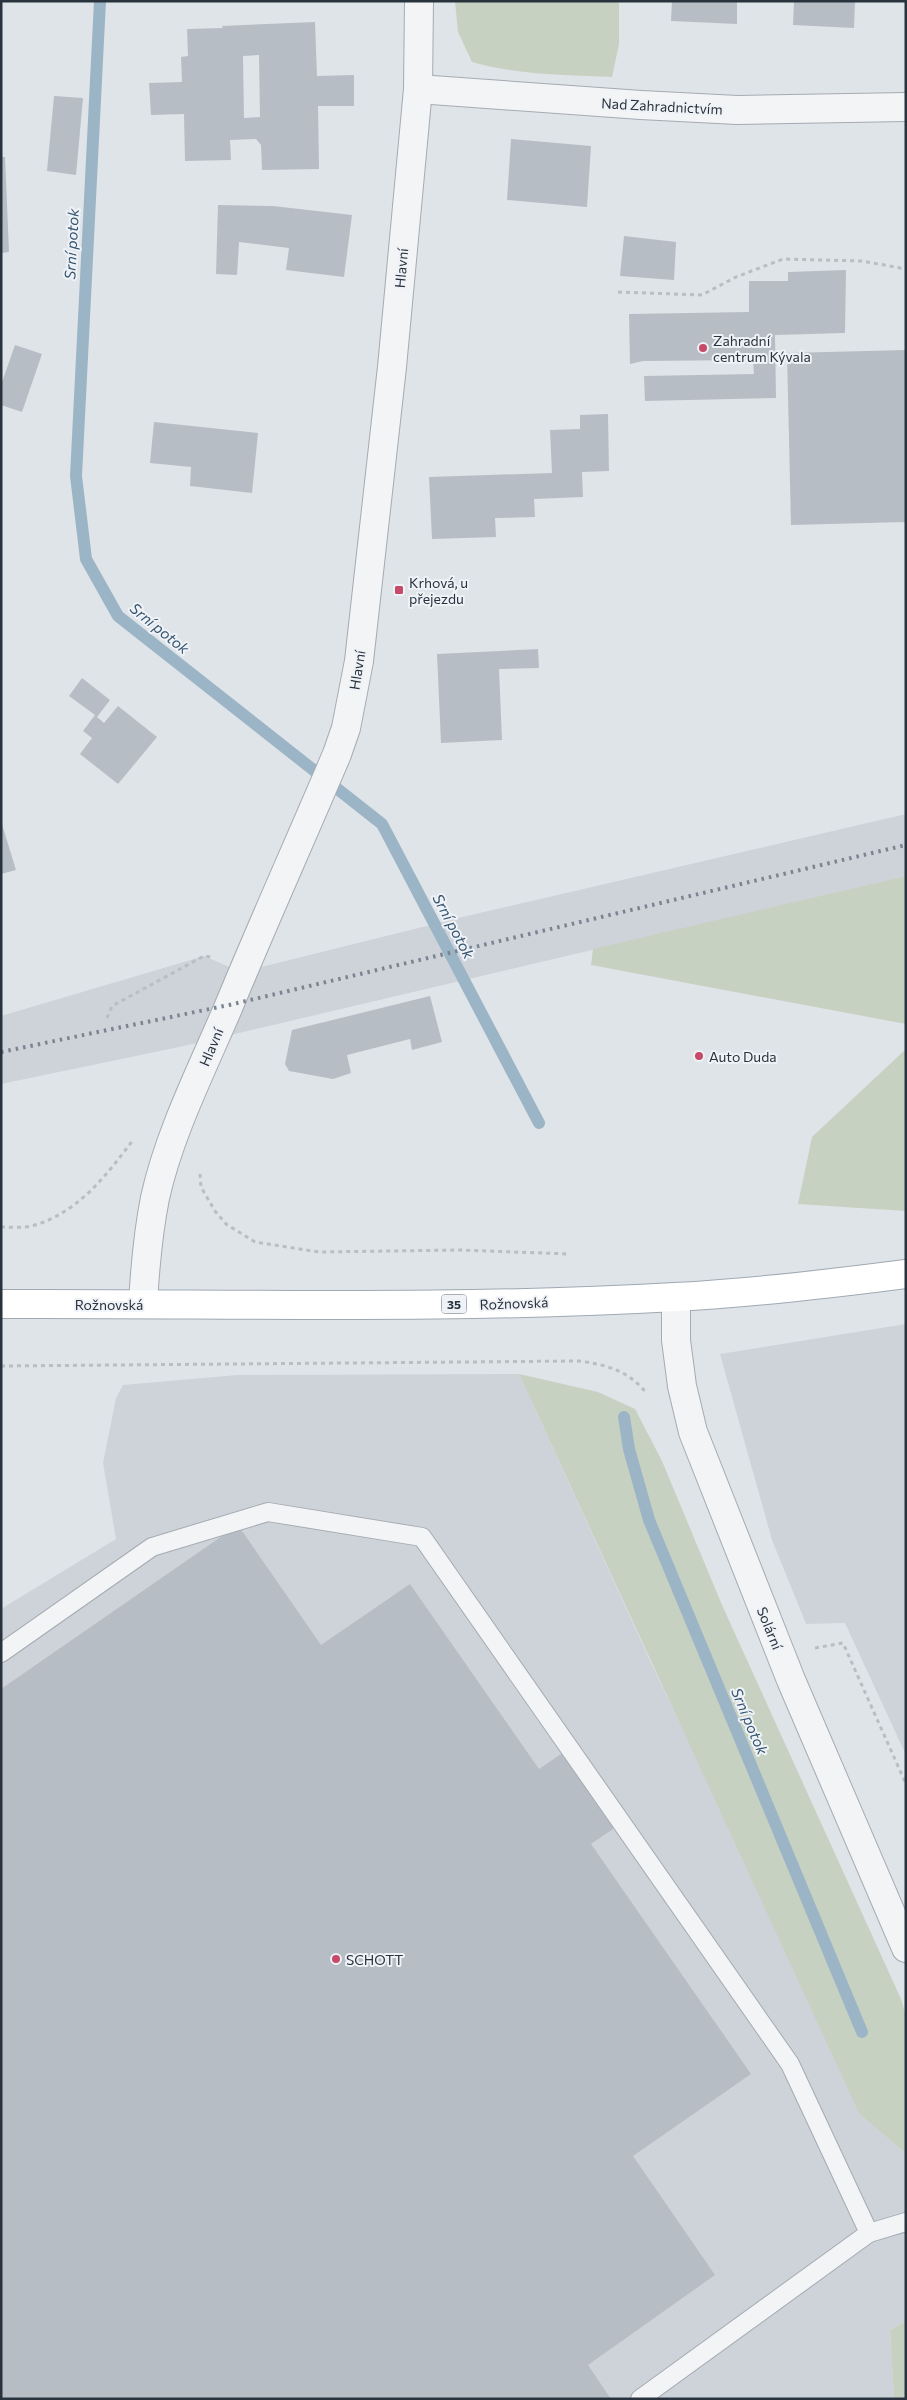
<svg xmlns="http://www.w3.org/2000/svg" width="907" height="2400" font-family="Commissioner,sans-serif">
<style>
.built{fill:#ced3da}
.green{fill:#c7d1c1}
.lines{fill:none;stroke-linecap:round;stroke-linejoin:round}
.stream{stroke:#9cb5c6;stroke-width:12}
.building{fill:#b7bdc4;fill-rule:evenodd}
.service-casing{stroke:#a5abb2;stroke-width:20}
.minor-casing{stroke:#a5abb2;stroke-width:30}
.tertiary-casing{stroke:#a5abb2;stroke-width:30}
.primary-casing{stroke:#9fa9b3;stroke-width:30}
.path{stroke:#babec2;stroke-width:3;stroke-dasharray:4 4;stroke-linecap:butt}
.service{stroke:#f2f4f6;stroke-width:18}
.minor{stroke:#f2f4f6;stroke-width:28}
.tertiary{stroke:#f2f4f6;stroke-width:28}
.primary{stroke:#fff;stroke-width:28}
.rail{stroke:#7a8591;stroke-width:4;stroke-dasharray:2.5 5;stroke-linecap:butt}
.poi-dot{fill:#c74a69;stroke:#eff2f6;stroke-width:2}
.labels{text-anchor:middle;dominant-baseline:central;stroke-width:4;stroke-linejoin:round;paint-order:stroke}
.shield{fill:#eff2f6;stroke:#646c75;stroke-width:1}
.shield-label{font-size:12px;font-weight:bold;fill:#29333e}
.street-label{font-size:14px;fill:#29333e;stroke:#eff2f6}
.poi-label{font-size:14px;fill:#29333e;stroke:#eff2f6;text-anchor:start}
.water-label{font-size:15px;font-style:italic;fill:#355570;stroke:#eff2f6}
</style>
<rect width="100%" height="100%" fill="#dfe4e8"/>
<g class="built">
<polygon points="906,814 906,876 184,1046 1,1084 1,1016 204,956 241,972 471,915"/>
<polygon points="906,1324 906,1755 845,1623 806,1624 772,1540 720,1354"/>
<polygon points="519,1374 653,1667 755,1881 859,2112 906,2154 906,2321 890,2330 894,2399 1,2399 1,1609 116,1539 103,1463 116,1398 123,1385 237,1375"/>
</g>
<g class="green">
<path d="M 455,1 L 619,1 L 619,44 L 612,77 C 565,75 518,75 472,62 L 458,32 Z"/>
<polygon points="906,876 906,1024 591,965 593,949"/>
<polygon points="906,1049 906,1211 798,1204 812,1137"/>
<polygon points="519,1374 598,1392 635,1409 662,1461 722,1605 901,1999 906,2016 906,2154 859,2113"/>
<polygon points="906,2321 906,2399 894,2399 890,2330"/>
</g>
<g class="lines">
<g class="stream">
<polyline points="100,1 76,476 86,559 118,616 382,824 539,1123"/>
<polyline points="624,1417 629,1449 649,1520 862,2032"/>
</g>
</g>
<g class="building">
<polygon points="672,1 737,1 737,24 671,21"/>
<polygon points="794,1 855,1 854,28 793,25"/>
<path d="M 315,22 L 317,76 L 354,75 L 354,106 L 318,106 L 319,169 L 262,170 L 261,145 L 256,139 L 230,140 L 231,160 L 185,161 L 184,114 L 151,115 L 149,83 L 182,82 L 181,57 L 188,56 L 187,29 L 223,28 L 222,26 ZM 259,55 L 260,117 L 244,118 L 243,56 Z"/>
<polygon points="54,96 83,98 76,175 47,171"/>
<polygon points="511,139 591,146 587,207 507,200"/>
<polygon points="1,157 5,157 9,252 1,253"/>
<polygon points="218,205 273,206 352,215 344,277 286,270 289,248 239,242 237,275 216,274"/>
<polygon points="624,236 676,242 674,280 620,276"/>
<polygon points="846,270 845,333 775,335 776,398 645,401 644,376 754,374 753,360 643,361 630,364 629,314 749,312 749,281 788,281 788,272"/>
<polygon points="15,345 42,354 22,412 1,405 1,385"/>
<polygon points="906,350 906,522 791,525 787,353"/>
<polygon points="608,414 609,471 582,472 583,497 534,499 535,517 495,518 496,537 432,539 429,477 552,473 550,430 580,429 580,415"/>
<polygon points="154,422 258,433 252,493 190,486 191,467 150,463"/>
<polygon points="538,649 539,668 499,669 502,740 441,743 437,654"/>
<polygon points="82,678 110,700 97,717 104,723 118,706 157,737 118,784 80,754 92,738 83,731 95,715 69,696"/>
<polygon points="1,821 16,870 1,874"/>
<polygon points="430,996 442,1042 412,1050 410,1039 347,1055 351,1073 333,1079 289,1071 285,1064 292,1030"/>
<polygon points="238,1525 321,1645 410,1584 539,1769 564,1752 616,1827 591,1844 751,2074 633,2156 715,2275 588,2365 611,2399 1,2399 1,1689"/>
</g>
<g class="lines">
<g class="service-casing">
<g id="service">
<polyline points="1,1653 152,1547 268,1512 422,1537 790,2064 869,2233"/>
<polyline points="640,2399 869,2233 906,2222"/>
</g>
</g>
<g class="minor-casing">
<g id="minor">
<polyline points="418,89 641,105 737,110 906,107"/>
<polyline points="676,1297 676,1340 682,1386 693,1432 791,1680 906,1948"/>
</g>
</g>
<g class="tertiary-casing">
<path id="tertiary" d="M 143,1303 C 145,1268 148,1233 155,1198 C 169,1134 202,1069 228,1008 C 263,923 301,839 337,754 L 346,728 L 359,661 L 392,367 L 418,89 L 419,1"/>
</g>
<g class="primary-casing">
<path id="primary" d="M 1,1304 C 226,1303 451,1310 675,1297 C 752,1293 829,1284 906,1274"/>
</g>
<g class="path">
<polyline points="618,292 702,295 736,277 783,259 862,261 906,269"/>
<polyline points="107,1018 112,1006 204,956 211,957"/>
<polyline points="200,1174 201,1187 215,1211 226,1224 255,1242 319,1252 460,1250 569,1254"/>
<path d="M 1,1227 C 11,1227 23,1228 32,1226 C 78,1213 106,1176 133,1140"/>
<path d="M 1,1366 L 578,1361 C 605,1364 630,1371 647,1394"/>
<polyline points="815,1648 843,1643 906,1784"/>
</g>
<use href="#service" class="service"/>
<use href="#minor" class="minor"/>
<use href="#tertiary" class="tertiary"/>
<use href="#primary" class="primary"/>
<polyline class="rail" points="1,1052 229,1005 906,845"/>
</g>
<g class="poi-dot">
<circle cx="703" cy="348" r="5"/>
<rect x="394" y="585" width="10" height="10" rx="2.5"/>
<circle cx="699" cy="1056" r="5"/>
<circle cx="336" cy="1959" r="5"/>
</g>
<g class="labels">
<rect class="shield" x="441.5" y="1294.5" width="25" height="19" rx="4"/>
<g class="shield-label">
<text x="454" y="1304">35</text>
</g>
<g class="street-label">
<text transform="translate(662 106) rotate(3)">Nad Zahradnictvím</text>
<text transform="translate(401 268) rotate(-85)">Hlavní</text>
<text transform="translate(357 670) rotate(-81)">Hlavní</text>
<text transform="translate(211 1047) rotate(-67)">Hlavní</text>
<text transform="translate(514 1303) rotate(-2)">Rožnovská</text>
<text x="109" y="1304">Rožnovská</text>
<text transform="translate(770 1628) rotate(68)">Solární</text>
</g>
<g class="poi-label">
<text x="713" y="340">Zahradní<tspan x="713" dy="16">centrum Kývala</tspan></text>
<text x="409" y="582">Krhová, u<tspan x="409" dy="16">přejezdu</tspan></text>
<text x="709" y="1056">Auto Duda</text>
<text x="346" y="1959">SCHOTT</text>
</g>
<g class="water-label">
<text transform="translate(71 244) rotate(-87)">Srní potok</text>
<text transform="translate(160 628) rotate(39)">Srní potok</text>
<text transform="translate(454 926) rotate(62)">Srní potok</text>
<text transform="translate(750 1721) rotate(67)">Srní potok</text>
</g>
</g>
<rect width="907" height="2400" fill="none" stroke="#29333e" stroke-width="5"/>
</svg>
